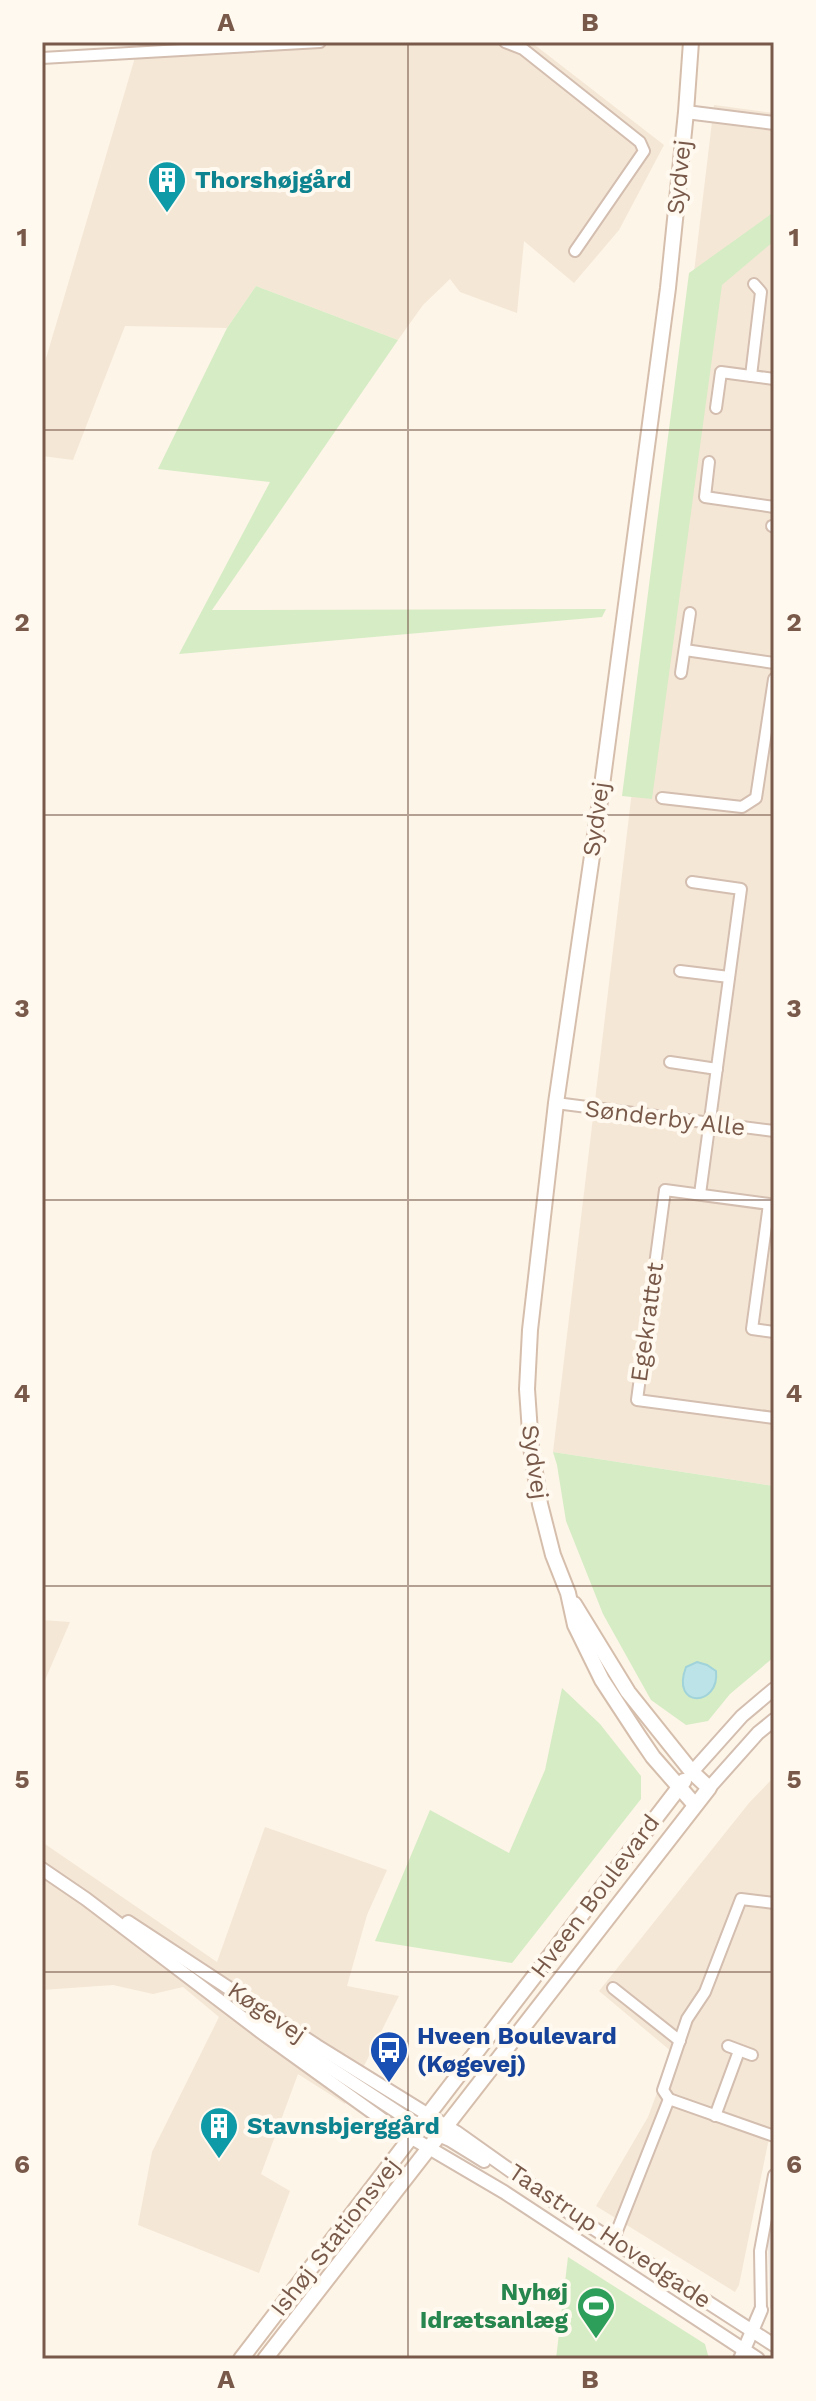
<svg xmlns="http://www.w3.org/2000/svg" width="816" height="2401" font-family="'Work Sans',sans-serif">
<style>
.residential{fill:#f5e7d6}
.industrial{fill:#eee7e2}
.green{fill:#d6ecc5}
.water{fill:#bbe3e8;stroke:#a1d3da;stroke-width:2}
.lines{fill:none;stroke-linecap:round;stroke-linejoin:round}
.minor-casing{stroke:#d3beb0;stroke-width:14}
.tertiary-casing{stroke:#d3beb0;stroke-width:16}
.secondary-casing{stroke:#d6beac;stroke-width:18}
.minor{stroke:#fff;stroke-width:10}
.tertiary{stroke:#fff;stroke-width:12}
.secondary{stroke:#fff;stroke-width:14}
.grid{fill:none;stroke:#795a4a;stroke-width:2;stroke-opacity:0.55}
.labels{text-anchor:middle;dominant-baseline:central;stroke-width:8;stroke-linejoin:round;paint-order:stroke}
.street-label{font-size:24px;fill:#795a4a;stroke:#fff9f0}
.culture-label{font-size:24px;font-weight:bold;fill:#0d838f;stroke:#fff9f0;text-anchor:start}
.transit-label{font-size:24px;font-weight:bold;fill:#164399;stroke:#fff9f0;text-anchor:start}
.leisure-label{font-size:24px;font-weight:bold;fill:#27864d;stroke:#fff9f0;text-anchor:end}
.neatline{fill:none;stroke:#795a4a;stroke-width:3}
.grid-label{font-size:26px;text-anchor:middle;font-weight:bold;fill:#795a4a}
</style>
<rect width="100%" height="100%" fill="#fdf5e8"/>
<g class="residential">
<polygon points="183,42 531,42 664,145 619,230 574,283 524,241 517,313 460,292 450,279 423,305 398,340 256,286 227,328 125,326 73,460 42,456 42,372 139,44"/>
<polygon points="714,105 774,113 774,1486 553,1452"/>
<polygon points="42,1620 70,1622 42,1687"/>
<polygon points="774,1777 774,2125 768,2143 739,2285 735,2292 596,2206 648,2117 672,2052 599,1991 749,1803"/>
<polygon points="265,1827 387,1870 367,1915 347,1986 399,1996 345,2104 298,2074 261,2174 290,2191 259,2273 138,2225 152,2152 219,2017 183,1987 153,1994 113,1985 42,1990 42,1842 217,1962"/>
</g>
<polygon class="industrial" points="774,2214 774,2311 770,2308 768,2241"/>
<g class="green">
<polygon points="774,212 774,241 722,285 652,799 622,796 689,273"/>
<polygon points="256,286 398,340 212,610 606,609 602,617 179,654 270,482 158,469 227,328"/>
<polygon points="553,1452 774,1486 774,1657 730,1694 708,1721 686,1725 651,1700 603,1614 566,1521 557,1465"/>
<polygon points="562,1688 600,1724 641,1776 641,1799 512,1963 375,1941 430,1810 509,1853 545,1770"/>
<polygon points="568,2257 705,2344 709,2359 556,2359"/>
</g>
<path class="water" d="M 697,1662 L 707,1665 L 716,1671 C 720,1707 670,1709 686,1667 Z"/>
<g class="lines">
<g class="minor-casing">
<g id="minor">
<polyline points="505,42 523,49 640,142 644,151 575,251"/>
<polyline points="42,58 320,42"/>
<polyline points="751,376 761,292 754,284"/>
<polyline points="716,408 721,372 774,379"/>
<polyline points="709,462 705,497 774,507"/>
<polyline points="772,526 774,527"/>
<polyline points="685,650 774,663"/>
<polyline points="681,673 690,613"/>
<polyline points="662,798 742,807 756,798 774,679"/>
<polyline points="692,882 741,889 700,1194"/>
<polyline points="680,971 729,977"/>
<polyline points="670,1062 717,1069"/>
<polyline points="556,1103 774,1131"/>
<polyline points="774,1332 752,1329 769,1204 665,1190 637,1400 774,1418"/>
<polyline points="613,1988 680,2041"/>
<polyline points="728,2046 752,2055"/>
<polyline points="669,2099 663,2090 687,2019 705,1992 741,1899 774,1903"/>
<polyline points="715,2116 739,2051"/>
<polyline points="613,2241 669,2099 774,2136"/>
<polyline points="761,2310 760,2251 774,2175"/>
</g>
</g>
<g class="tertiary-casing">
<g id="tertiary">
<polyline points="686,112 774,123"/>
<polyline points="692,1772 742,1716 774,1689"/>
<polyline points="709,1788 758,1733 774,1720"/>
<polyline points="42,1869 86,1899 265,2035 390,2125 504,2192 758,2359"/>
<polyline points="128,1922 317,2046 456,2132 573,2215 774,2345"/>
<path d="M 265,2025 L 408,2119 C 420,2126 433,2132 447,2126"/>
<polyline points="434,2133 450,2140 484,2161"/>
<polyline points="740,2359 761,2310"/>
</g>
</g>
<g class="secondary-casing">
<g id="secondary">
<polyline points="691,42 686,112 668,288 599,808 556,1103 530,1330 527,1389 531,1447 540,1504 553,1555 568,1593 575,1625 602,1680 638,1735 653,1757 695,1805"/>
<polyline points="241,2359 684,1781"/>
<polyline points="265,2359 709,1788 692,1772 628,1692 574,1604"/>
</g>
</g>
<use href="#minor" class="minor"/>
<use href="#tertiary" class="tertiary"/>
<use href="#secondary" class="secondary"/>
</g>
<path class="grid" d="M 408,42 L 408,2359M 42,430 L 774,430M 42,815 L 774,815M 42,1200 L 774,1200M 42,1586 L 774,1586M 42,1972 L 774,1972"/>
<defs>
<g id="building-pin" transform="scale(2)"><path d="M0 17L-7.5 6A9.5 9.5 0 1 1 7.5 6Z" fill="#0f9aa8" stroke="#fff9f0"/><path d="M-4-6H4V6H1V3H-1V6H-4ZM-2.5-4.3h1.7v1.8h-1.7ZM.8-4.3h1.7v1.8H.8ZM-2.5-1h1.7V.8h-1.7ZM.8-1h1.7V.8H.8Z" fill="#fff"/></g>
<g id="bus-pin" transform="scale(2)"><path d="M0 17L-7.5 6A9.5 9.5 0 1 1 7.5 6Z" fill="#1a4fb4" stroke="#fff9f0"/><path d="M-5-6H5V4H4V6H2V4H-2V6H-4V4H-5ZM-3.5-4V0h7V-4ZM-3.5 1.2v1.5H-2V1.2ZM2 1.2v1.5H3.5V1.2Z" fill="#fff"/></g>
<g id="stadium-pin" transform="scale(2)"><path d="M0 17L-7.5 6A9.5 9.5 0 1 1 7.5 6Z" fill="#2e9e5b" stroke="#fff9f0"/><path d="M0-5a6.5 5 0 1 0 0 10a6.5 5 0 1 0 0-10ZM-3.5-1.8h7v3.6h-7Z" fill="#fff"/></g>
</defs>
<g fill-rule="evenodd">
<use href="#building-pin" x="167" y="180"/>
<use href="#bus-pin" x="389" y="2050"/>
<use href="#building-pin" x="219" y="2126"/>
<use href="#stadium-pin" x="596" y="2306"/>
</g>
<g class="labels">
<g class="street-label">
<text transform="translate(679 177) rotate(-84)">Sydvej</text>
<text transform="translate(596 819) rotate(-82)">Sydvej</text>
<text transform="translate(665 1118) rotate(7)">Sønderby Alle</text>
<text transform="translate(647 1322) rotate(-82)">Egekrattet</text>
<text transform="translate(535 1462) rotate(82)">Sydvej</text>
<text transform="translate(595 1896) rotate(-53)">Hveen Boulevard</text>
<text transform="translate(267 2012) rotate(34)">Køgevej</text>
<text transform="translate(610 2236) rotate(34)">Taastrup Hovedgade</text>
<text transform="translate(335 2237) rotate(-52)">Ishøj Stationsvej</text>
</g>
<g class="culture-label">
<text x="195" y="180">Thorshøjgård</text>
<text x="247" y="2126">Stavnsbjerggård</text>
</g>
<g class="transit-label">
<text x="417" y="2036">Hveen Boulevard<tspan x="417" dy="28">(Køgevej)</tspan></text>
</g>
<g class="leisure-label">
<text x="568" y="2292">Nyhøj<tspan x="568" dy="28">Idrætsanlæg</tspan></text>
</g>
</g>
<rect width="816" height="2401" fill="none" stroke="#fff9f0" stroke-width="88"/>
<rect x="44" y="44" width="728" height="2313" class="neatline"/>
<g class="grid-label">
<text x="226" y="31">A</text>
<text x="590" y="31">B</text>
<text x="22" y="246">1</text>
<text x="794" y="246">1</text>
<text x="22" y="631">2</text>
<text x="794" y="631">2</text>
<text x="22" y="1017">3</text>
<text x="794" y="1017">3</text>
<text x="22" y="1402">4</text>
<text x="794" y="1402">4</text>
<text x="22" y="1788">5</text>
<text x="794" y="1788">5</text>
<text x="22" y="2173">6</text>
<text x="794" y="2173">6</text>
<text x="226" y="2388">A</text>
<text x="590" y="2388">B</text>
</g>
</svg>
